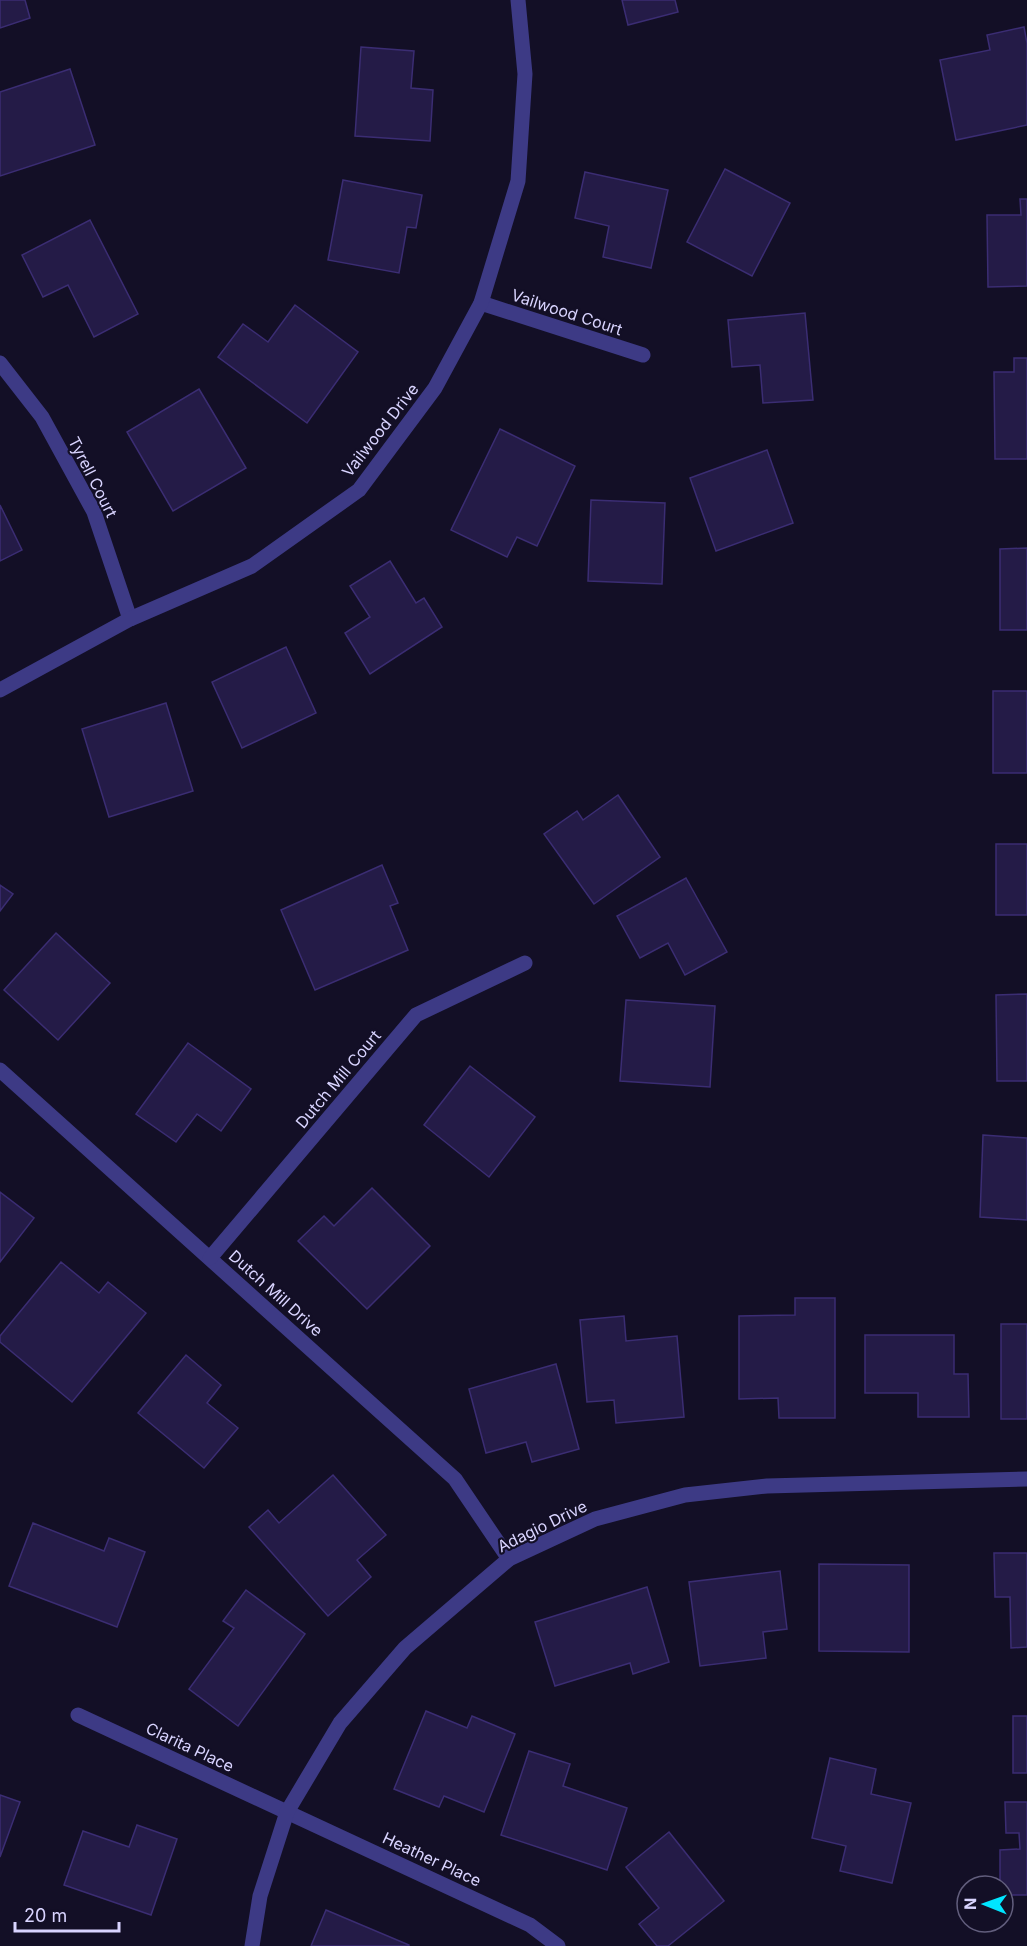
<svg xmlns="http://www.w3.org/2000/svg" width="1027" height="1946" font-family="Inter,sans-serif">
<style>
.building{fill:#241b47;stroke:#3b2d73;stroke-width:1.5}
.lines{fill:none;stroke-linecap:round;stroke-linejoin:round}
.minor{stroke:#3d3a85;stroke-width:15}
.labels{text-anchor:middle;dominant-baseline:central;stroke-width:4.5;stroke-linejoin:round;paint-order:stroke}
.street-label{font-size:16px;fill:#d9d4ff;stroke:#130f26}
</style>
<rect width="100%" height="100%" fill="#130f26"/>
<g class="building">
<polygon points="0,0 25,0 30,18 0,28"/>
<polygon points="622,0 675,0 678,12 628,25"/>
<polygon points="1024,27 1027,43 1027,125 956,140 940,60 990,50 987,35"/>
<polygon points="361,47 414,51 411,88 433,90 430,141 355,136"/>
<polygon points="70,69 95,145 0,176 0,92"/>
<polygon points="725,169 790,203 752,276 687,242"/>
<polygon points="585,172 668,190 651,268 603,257 609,226 575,218"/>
<polygon points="343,180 422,195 416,228 407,227 399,273 328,260"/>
<polygon points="1020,199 1027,199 1027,286 988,287 987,215 1021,215"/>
<polygon points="90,220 138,314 94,337 68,285 43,297 22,255"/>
<polygon points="295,305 358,352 307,423 218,357 243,324 268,342"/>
<polygon points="805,313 813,400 763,403 760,365 732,367 728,320"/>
<polygon points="1014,358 1027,358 1027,459 995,459 994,372 1014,372"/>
<polygon points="199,389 246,468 173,511 127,432"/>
<polygon points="500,429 575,466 537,546 517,537 507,557 451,530"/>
<polygon points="767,450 793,523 716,551 690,478"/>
<polygon points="591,500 665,503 662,584 588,581"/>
<polygon points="0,505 22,550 0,561"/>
<polygon points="1027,548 1027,630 1000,630 1000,549"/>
<polygon points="390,561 416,603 424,598 442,627 370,674 345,633 370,617 350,586"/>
<polygon points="286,647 316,713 242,748 212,682"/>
<rect x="993" y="691" width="34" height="82"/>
<polygon points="166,703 193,791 109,817 82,729"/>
<polygon points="618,795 660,857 594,904 544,834 577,811 583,820"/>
<rect x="996" y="844" width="31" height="71"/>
<polygon points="382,865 398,903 390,906 408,950 315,990 281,910"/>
<polygon points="686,878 727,952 685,975 668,943 640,958 617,916"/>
<polygon points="0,885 13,894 0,911"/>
<polygon points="56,933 110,983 58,1040 4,990"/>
<polygon points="1027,994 1027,1081 997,1081 996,995"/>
<polygon points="626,1000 715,1006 710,1087 620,1081"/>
<polygon points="188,1043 251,1089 221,1131 197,1114 176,1142 136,1114"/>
<polygon points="470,1066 535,1117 489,1177 424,1125"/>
<polygon points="983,1135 1027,1138 1027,1220 980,1217"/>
<polygon points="372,1188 430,1246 367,1309 298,1241 324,1216 334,1226"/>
<polygon points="0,1192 34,1218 0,1262"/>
<polygon points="61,1262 99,1293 108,1282 146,1313 72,1402 0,1342 0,1336"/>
<polygon points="795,1298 835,1298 835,1418 779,1418 778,1398 739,1399 739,1316 795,1315"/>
<polygon points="624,1316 626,1341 677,1336 684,1417 616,1423 614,1400 587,1402 580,1320"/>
<rect x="1001" y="1324" width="26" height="95"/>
<polygon points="865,1335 954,1335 954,1374 968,1374 969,1417 918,1417 918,1393 865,1393"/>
<polygon points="186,1355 221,1385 207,1403 238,1428 204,1468 138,1413"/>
<polygon points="556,1364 579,1449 532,1462 526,1442 486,1453 469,1389"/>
<polygon points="333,1475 386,1535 357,1560 371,1577 328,1616 249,1527 268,1510 279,1523"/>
<polygon points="33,1523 104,1551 109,1538 145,1552 117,1627 9,1586"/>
<polygon points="994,1553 1027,1553 1027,1647 1011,1648 1010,1597 995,1597"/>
<polygon points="819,1564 909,1565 909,1652 819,1651"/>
<polygon points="780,1571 787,1629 763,1632 766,1658 700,1666 689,1582"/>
<polygon points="647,1587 669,1662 633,1674 630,1663 555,1686 535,1622"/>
<polygon points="246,1590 305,1634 238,1726 189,1689 234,1628 223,1621"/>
<polygon points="426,1711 467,1728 472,1716 515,1734 484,1812 444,1796 439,1807 394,1789"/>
<rect x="1013" y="1716" width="14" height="57"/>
<polygon points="529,1751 570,1764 563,1786 627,1808 607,1870 501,1835"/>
<polygon points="830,1758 876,1769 871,1794 911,1803 892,1883 840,1871 846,1846 812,1838"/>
<polygon points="0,1795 20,1802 0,1857"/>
<polygon points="1005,1802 1027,1802 1027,1895 1003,1895 1003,1886 1000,1886 1000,1850 1020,1849 1019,1833 1006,1833"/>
<polygon points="137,1825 177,1839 151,1915 64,1885 83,1831 129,1847"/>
<polygon points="669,1832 724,1901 668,1946 657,1946 639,1924 659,1908 626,1867"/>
<polygon points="326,1910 409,1945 409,1946 311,1946"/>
</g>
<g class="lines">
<g class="minor">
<polyline points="481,303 643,355"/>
<polyline points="0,363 42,417 94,512 130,619"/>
<polyline points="0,690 130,619 252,566 359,490 435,388 481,303 518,181 525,74 518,0"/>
<polyline points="0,1070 455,1479 509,1559"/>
<polyline points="210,1258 416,1015 525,963"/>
<polyline points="78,1715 530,1925 558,1946"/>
<polyline points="252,1946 260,1896 287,1812 340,1723 405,1648 509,1559 595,1519 685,1495 767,1486 1027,1479"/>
</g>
</g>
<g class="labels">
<g class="street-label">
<text transform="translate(567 312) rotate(18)">Vailwood Court</text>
<text transform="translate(380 430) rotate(-52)">Vailwood Drive</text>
<text transform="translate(93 477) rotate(63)">Tyrell Court</text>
<text transform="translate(338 1079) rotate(-50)">Dutch Mill Court</text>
<text transform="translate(276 1293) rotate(42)">Dutch Mill Drive</text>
<text transform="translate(542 1526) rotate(-26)">Adagio Drive</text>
<text transform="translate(190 1747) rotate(25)">Clarita Place</text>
<text transform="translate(432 1859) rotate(25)">Heather Place</text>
</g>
</g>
<g transform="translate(985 1904) rotate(271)"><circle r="28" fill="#130f26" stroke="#625e7d" stroke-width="1.5"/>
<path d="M0-4.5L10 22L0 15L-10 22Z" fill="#00e5ff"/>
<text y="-9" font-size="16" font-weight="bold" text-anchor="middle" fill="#d9d4ff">N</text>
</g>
<path d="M15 1922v9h104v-9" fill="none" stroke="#d9d4ff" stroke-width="3"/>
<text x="24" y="1922" font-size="18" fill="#d9d4ff" stroke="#130f26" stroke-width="4.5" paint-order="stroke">20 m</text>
</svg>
